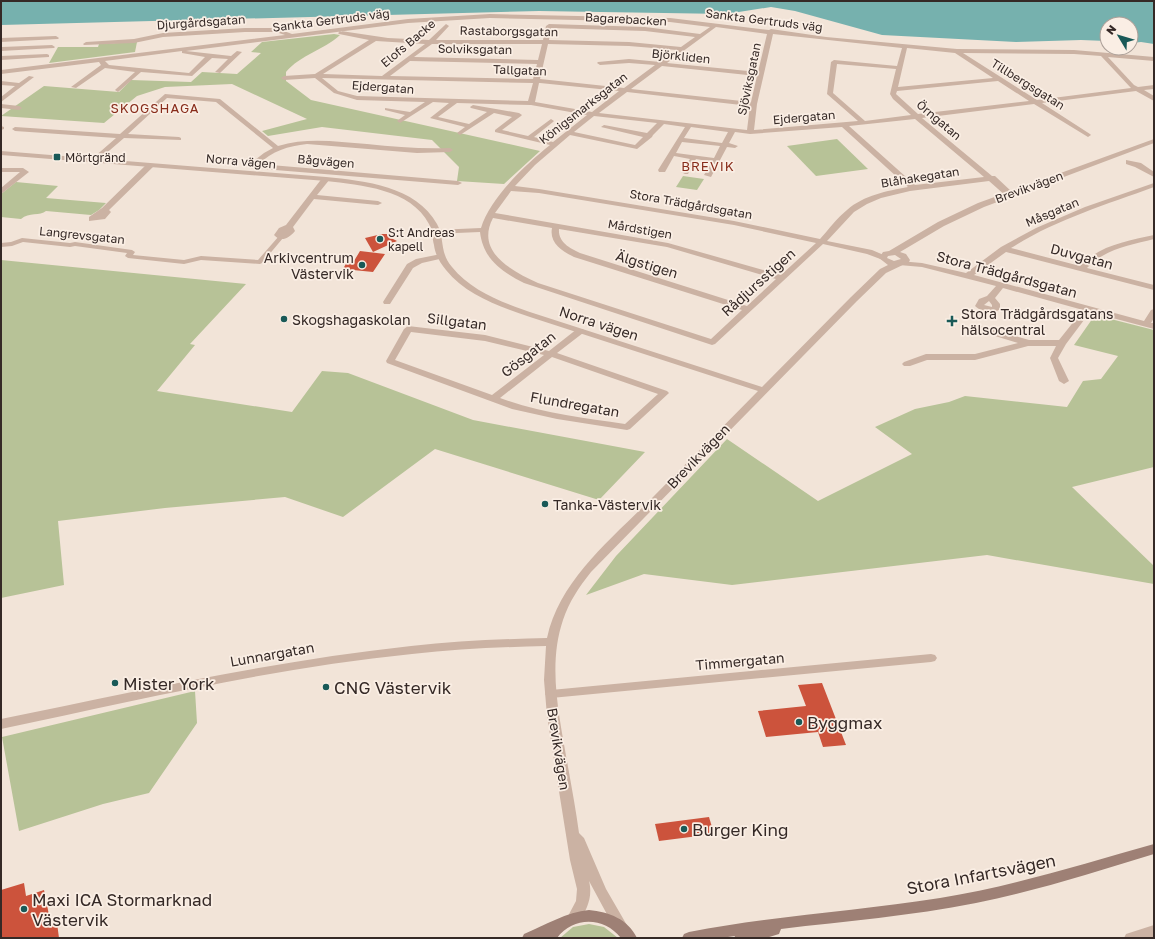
<svg xmlns="http://www.w3.org/2000/svg" width="1155" height="939" font-family="'Golos Text',sans-serif">
<style>
.green{fill:#b7c297}
.water{fill:#76b1ae}
.building{fill:#cc533c}
.lines{fill:none;stroke-linecap:round;stroke-linejoin:round}
.pedestrian{fill:#cbb2a3;fill-rule:evenodd}
.minor{fill:#cbb2a3;fill-rule:evenodd}
.tertiary{fill:#cbb2a3;fill-rule:evenodd}
.secondary{fill:#9e8075;fill-rule:evenodd}
.poi-dot{fill:#195957;stroke:#faeee4;stroke-width:1.5}
.labels{text-anchor:middle;dominant-baseline:central;stroke-width:3.5;stroke-linejoin:round;paint-order:stroke}
.far-street-label{font-size:12px;fill:#352926;stroke:#faeee4}
.far-poi-label{font-size:12px;fill:#352926;stroke:#faeee4;text-anchor:start}
.far-neighbourhood-label{font-size:13px;letter-spacing:1px;fill:#882c1b;stroke:#faeee4}
.street-label{font-size:14px;fill:#352926;stroke:#faeee4}
.poi-label{font-size:14px;fill:#352926;stroke:#faeee4;text-anchor:start}
.near-poi-label{font-size:17px;fill:#352926;stroke:#faeee4;text-anchor:start}
.near-street-label{font-size:17px;fill:#352926;stroke:#faeee4}
</style>
<rect width="100%" height="100%" fill="#f2e4d8"/>
<g class="green">
<path d="M 334,34 L 340,35 C 324,50 300,55 286,72 L 286,81 L 311,100 L 540,151 L 504,184 L 457,181 L 459,167 L 432,140 L 322,127 L 268,136 L 262,131 L 307,119 L 232,84 L 165,87 L 137,96 L 104,123 L 1,116 L 44,86 L 119,92 L 131,80 L 191,82 L 202,72 L 237,74 L 261,53 L 251,52 L 262,42 Z"/>
<polygon points="137,42 135,52 49,63 58,47 98,47 99,44"/>
<polygon points="837,139 868,169 816,176 787,146"/>
<polygon points="683,176 704,179 697,190 676,187"/>
<path d="M 16,182 L 58,186 L 46,198 L 106,203 L 99,210 L 91,215 L 46,211 C 40,216 29,212 21,219 L 1,217 L 1,194 Z"/>
<polygon points="1,260 246,284 190,344 195,345 157,391 292,412 322,371 348,373 473,420 645,452 599,500 435,449 343,517 285,497 165,508 58,521 64,585 1,598"/>
<polygon points="1095,315 1154,330 1154,467 1072,487 1154,566 1154,584 987,555 732,585 644,574 586,595 616,556 727,439 818,501 912,454 875,427 915,409 949,402 965,396 1067,407 1083,381 1101,379 1118,356 1074,345"/>
<polygon points="195,691 197,723 149,793 103,804 19,831 2,737"/>
<polygon points="589,924 604,927 618,938 560,938 573,927"/>
</g>
<polygon class="water" points="1,1 1154,1 1154,44 1141,42 1131,43 1131,24 1107,24 1107,41 1081,40 1016,42 882,35 795,11 771,7 726,14 539,11 1,25"/>
<g class="building">
<polygon points="382,234 388,234 389,237 397,241 373,252 365,238"/>
<polygon points="360,251 385,254 373,272 343,269 348,260 354,261"/>
<polygon points="822,683 846,745 823,747 818,732 766,737 758,711 806,706 798,685"/>
<polygon points="709,817 714,834 659,841 655,824"/>
<polygon points="24,883 26,896 44,890 51,925 57,923 59,938 1,938 1,890"/>
</g>
<g class="lines">
<polygon class="pedestrian" points="281,235 283,236 283,238 262,263 260,264 201,260 184,264 128,258 125,256 127,253 75,246 70,247 23,242 12,246 1,247 1,243 11,242 22,238 70,243 75,242 132,250 135,252 133,255 184,260 201,256 258,260 279,236"/>
<g class="minor">
<path d="M 490,14 L 670,18 L 769,30 L 771,29 L 826,37 L 957,49 L 1074,50 L 1154,57 L 1154,61 L 1108,57 L 1134,85 L 1138,87 L 1154,85 L 1154,89 L 1144,90 L 1154,96 L 1154,101 L 1136,91 L 1042,103 L 1090,134 L 1091,135 L 1088,137 L 1034,104 L 922,118 L 992,176 L 995,176 L 1012,192 L 1012,196 L 1006,196 L 989,181 L 910,191 L 881,198 L 867,204 L 854,212 L 827,241 L 872,250 L 886,256 L 886,260 L 883,260 L 867,254 L 823,244 L 715,344 L 712,345 L 524,283 C 502,272 483,259 480,232 L 433,234 L 432,232 L 436,230 L 481,228 C 490,198 525,165 550,145 L 495,132 L 495,130 L 512,117 L 494,113 L 460,135 L 457,133 L 465,127 L 430,118 L 449,103 L 433,102 L 400,123 L 397,121 L 405,115 L 385,110 L 385,108 L 410,112 L 425,102 L 357,100 L 334,93 L 315,78 L 284,80 L 281,78 L 284,76 L 315,74 L 369,40 L 339,34 L 338,33 L 341,31 L 388,38 L 429,40 L 446,24 L 449,26 L 436,40 L 543,40 L 546,26 L 549,24 L 645,27 L 700,34 L 710,27 L 670,22 L 490,18 L 408,23 L 186,51 L 231,56 L 237,51 L 242,52 L 220,73 L 215,72 L 228,59 L 212,58 L 192,76 L 141,72 L 118,92 L 115,90 L 116,89 L 135,72 L 105,68 L 76,88 L 71,87 L 101,65 L 99,62 L 1,74 L 1,70 L 285,35 L 276,32 L 245,32 L 163,37 L 134,43 L 84,45 L 83,44 L 86,42 L 134,39 L 163,33 L 245,28 L 276,28 L 292,34 L 408,19 ZM 716,27 L 767,34 L 758,72 L 667,63 ZM 551,28 L 645,31 L 695,37 L 681,47 L 629,42 L 549,40 ZM 773,34 L 902,48 L 897,66 L 834,60 L 831,62 L 827,94 L 858,121 L 754,130 L 757,104 ZM 376,41 L 425,44 L 382,76 L 323,74 ZM 432,44 L 542,44 L 538,60 L 414,57 ZM 548,44 L 629,46 L 677,50 L 660,62 L 629,59 L 598,62 L 597,63 L 600,65 L 629,63 L 655,65 L 624,88 L 540,79 ZM 907,48 L 955,53 L 993,78 L 898,87 ZM 182,51 L 182,53 L 205,57 L 189,73 L 109,65 L 105,61 ZM 963,53 L 1074,54 L 1101,56 L 1131,88 L 1037,100 ZM 410,61 L 537,64 L 533,79 L 390,76 ZM 837,64 L 896,69 L 890,94 L 893,99 L 911,115 L 865,121 L 833,93 ZM 662,66 L 757,76 L 751,102 L 631,89 ZM 322,78 L 533,83 L 528,101 L 357,96 L 338,91 ZM 998,81 L 1029,101 L 918,114 L 896,94 L 897,91 ZM 539,83 L 540,83 L 619,91 L 592,112 L 535,102 ZM 627,92 L 750,106 L 747,130 L 599,113 ZM 457,103 L 531,105 L 587,115 L 553,142 L 534,137 L 553,122 L 554,121 L 551,119 L 528,136 L 502,130 L 521,116 L 522,115 L 519,113 L 473,105 L 470,107 L 471,108 L 487,112 L 469,124 L 438,117 ZM 594,116 L 657,123 L 647,133 L 604,125 L 601,127 L 643,137 L 635,145 L 574,132 ZM 915,119 L 984,177 L 915,185 L 849,126 ZM 664,124 L 685,127 L 658,170 L 659,172 L 665,172 L 674,156 L 690,159 L 681,172 L 685,174 L 688,174 L 696,159 L 712,162 L 704,175 L 711,177 L 727,147 L 735,148 L 738,146 L 729,143 L 735,132 L 750,134 L 842,127 L 908,187 C 887,191 864,195 847,210 C 837,218 829,229 820,239 L 734,221 L 539,189 L 515,186 L 535,165 L 570,135 L 637,149 L 652,137 L 653,135 ZM 691,127 L 728,132 L 722,143 L 684,138 ZM 682,142 L 720,146 L 714,158 L 676,153 ZM 511,191 L 539,193 L 734,225 L 816,243 L 781,275 L 668,243 L 495,213 ZM 493,218 L 552,228 C 549,243 562,251 574,257 L 742,310 L 711,339 L 538,283 C 512,271 475,252 493,218 ZM 559,229 L 667,247 L 776,279 L 747,306 L 580,253 C 569,248 558,242 559,229 Z"/>
<polygon points="56,36 59,38 58,39 1,42 1,38"/>
<polygon points="52,45 55,47 54,48 1,51 2,47"/>
<polygon points="47,54 49,55 49,57 1,60 1,56"/>
<polygon points="29,76 34,77 1,102 1,97 15,86 1,85 1,81 19,83"/>
<path d="M 165,94 L 220,99 L 278,146 C 308,137 337,142 367,144 C 395,147 422,149 450,148 L 453,150 L 450,152 L 417,153 L 307,144 C 288,146 272,151 259,164 L 458,181 L 462,183 L 458,185 L 250,168 L 250,164 L 264,153 L 273,148 L 216,102 L 167,98 L 128,134 L 179,137 L 181,138 L 181,140 L 124,138 L 96,162 L 93,162 L 93,158 L 116,138 L 15,131 L 12,129 L 15,127 L 120,134 Z"/>
<polygon points="1,104 19,106 22,108 19,110 1,108"/>
<polygon points="1,126 4,127 4,129 1,130"/>
<polygon points="1126,160 1141,163 1154,172 1154,177 1135,167 1126,164"/>
<polygon points="148,163 155,165 109,210 111,212 105,219 89,221 89,217 102,208"/>
<polygon points="1,168 23,168 29,172 1,194 1,188 20,172 1,172"/>
<path d="M 323,177 L 330,179 L 317,195 L 378,201 L 382,203 L 378,205 L 314,199 L 293,227 L 295,231 C 289,238 281,243 274,235 L 279,228 L 286,225 Z"/>
<path d="M 1154,183 L 1154,187 C 1105,205 1055,220 1011,248 L 1080,266 C 1100,245 1127,241 1154,235 L 1154,239 C 1130,245 1105,249 1087,268 L 1154,285 L 1154,290 L 1006,252 L 974,275 L 1144,321 L 1151,310 L 1154,309 L 1154,318 L 1151,323 L 1154,323 L 1154,329 L 1090,312 L 1066,344 L 1058,358 L 1069,381 L 1064,384 L 1059,381 L 1050,358 L 1056,346 L 1028,346 L 975,360 L 927,360 L 910,366 L 904,366 L 902,364 L 904,362 L 926,354 L 975,354 L 1018,343 L 972,329 L 971,327 L 975,324 L 1029,340 L 1059,340 L 1083,310 L 1003,288 L 995,298 L 1000,304 L 1000,309 C 993,315 981,312 975,306 L 979,299 L 987,296 L 996,286 L 922,267 L 899,265 L 899,261 L 922,263 L 966,273 L 1001,247 L 1036,228 L 1085,207 ZM 989,301 L 992,305 L 992,307 L 984,305 Z"/>
<polygon points="441,254 444,254 444,258 422,263 413,268 390,304 384,304 383,302 407,264 416,259"/>
<path d="M 408,326 L 485,335 L 549,351 L 577,329 L 583,329 L 584,331 L 583,333 L 557,353 L 667,391 L 669,393 L 630,429 L 627,430 L 557,419 L 512,409 L 387,363 L 386,361 L 404,329 ZM 411,332 L 485,341 L 544,355 L 492,395 L 395,360 ZM 552,357 L 658,394 L 625,424 C 583,418 540,413 500,398 Z"/>
<polygon points="931,654 935,655 937,658 935,661 931,662 551,698 547,697 545,694 547,691 551,690"/>
<polygon points="1154,925 1154,937 1124,938 1126,934"/>
</g>
<path class="tertiary" d="M 1154,139 L 1154,143 L 984,207 L 944,226 L 900,252 L 906,254 L 910,260 L 909,262 L 886,273 L 857,301 L 591,572 C 579,587 569,602 563,620 C 547,667 560,719 568,767 C 572,789 576,811 579,833 L 584,838 L 606,889 L 628,927 L 626,931 L 621,933 L 616,931 L 589,881 C 593,897 587,909 579,922 L 574,924 L 569,922 L 567,918 L 576,901 L 577,889 L 570,860 L 547,716 L 544,680 L 546,646 C 501,647 457,649 412,654 C 274,668 137,700 1,729 L 1,719 C 137,691 273,661 411,646 C 456,641 502,639 547,638 C 560,578 614,537 655,495 C 689,460 724,426 758,391 L 530,317 C 500,307 466,295 446,270 C 440,263 435,254 434,245 C 432,238 433,231 429,224 C 411,189 361,185 326,181 L 1,155 L 1,151 L 326,177 C 365,181 416,186 437,224 C 445,238 439,252 452,267 C 472,292 506,304 536,314 L 762,387 L 851,297 L 880,269 L 888,265 L 879,258 L 883,252 L 889,251 L 938,222 L 978,203 ZM 895,255 L 901,259 L 894,261 L 887,258 L 888,256 Z"/>
<g class="secondary">
<path d="M 1154,844 L 1154,854 C 1095,872 1036,891 976,903 C 911,916 846,921 781,929 L 779,934 L 766,938 L 734,938 L 735,936 L 721,938 L 682,938 L 684,934 L 689,932 C 772,916 857,911 940,898 C 1013,886 1083,864 1154,844 Z"/>
<path d="M 589,910 C 609,912 628,919 637,938 L 621,938 C 604,917 574,916 557,938 L 522,938 L 524,934 C 545,925 567,912 589,910 Z"/>
</g>
</g>
<g class="poi-dot">
<rect x="53" y="153" width="8" height="8" rx="2"/>
<circle cx="380" cy="239" r="4"/>
<circle cx="362" cy="265" r="4"/>
<circle cx="284" cy="319" r="4"/>
<path d="M950 315h4v4h4v4h-4v4h-4v-4h-4v-4h4z"/>
<circle cx="545" cy="504" r="4"/>
<circle cx="115" cy="683" r="4"/>
<circle cx="326" cy="687" r="4"/>
<circle cx="799" cy="722" r="4"/>
<circle cx="684" cy="829" r="4"/>
<circle cx="24" cy="909" r="4"/>
</g>
<g class="labels">
<g class="far-street-label">
<text transform="translate(626 19) rotate(3)">Bagarebacken</text>
<text transform="translate(331 20) rotate(-7)">Sankta Gertruds väg</text>
<text transform="translate(764 20) rotate(7)">Sankta Gertruds väg</text>
<text transform="translate(201 22) rotate(-4)">Djurgårdsgatan</text>
<text transform="translate(509 31) rotate(1)">Rastaborgsgatan</text>
<text transform="translate(408 43) rotate(-40)">Elofs Backe</text>
<text transform="translate(475 49) rotate(1)">Solviksgatan</text>
<text transform="translate(681 56) rotate(6)">Björkliden</text>
<text transform="translate(520 70) rotate(2)">Tallgatan</text>
<text transform="translate(749 79) rotate(-78)">Sjöviksgatan</text>
<text transform="translate(1028 84) rotate(32)">Tillbergsgatan</text>
<text transform="translate(383 87) rotate(4)">Ejdergatan</text>
<text transform="translate(583 108) rotate(-38)">Königsmarksgatan</text>
<text transform="translate(804 117) rotate(-5)">Ejdergatan</text>
<text transform="translate(939 120) rotate(40)">Örngatan</text>
<text transform="translate(241 161) rotate(5)">Norra vägen</text>
<text transform="translate(326 161) rotate(5)">Bågvägen</text>
<text transform="translate(920 177) rotate(-9)">Blåhakegatan</text>
<text transform="translate(1029 187) rotate(-20)">Brevikvägen</text>
<text transform="translate(691 204) rotate(10)">Stora Trädgårdsgatan</text>
<text transform="translate(1052 212) rotate(-23)">Måsgatan</text>
<text transform="translate(640 229) rotate(10)">Mårdstigen</text>
<text transform="translate(82 235) rotate(6)">Langrevsgatan</text>
</g>
<g class="far-poi-label">
<text x="65" y="157">Mörtgränd</text>
<text x="388" y="232">S:t Andreas<tspan x="388" dy="14">kapell</tspan></text>
</g>
<g class="far-neighbourhood-label">
<text x="155" y="108">SKOGSHAGA</text>
<text x="708" y="166">BREVIK</text>
</g>
<g class="street-label">
<text transform="translate(1082 256) rotate(15)">Duvgatan</text>
<text transform="translate(647 264) rotate(17)">Älgstigen</text>
<text transform="translate(1007 274) rotate(15)">Stora Trädgårdsgatan</text>
<text transform="translate(758 282) rotate(-42)">Rådjursstigen</text>
<text transform="translate(457 321) rotate(7)">Sillgatan</text>
<text transform="translate(599 323) rotate(18)">Norra vägen</text>
<text transform="translate(528 354) rotate(-38)">Gösgatan</text>
<text transform="translate(575 404) rotate(10)">Flundregatan</text>
<text transform="translate(698 456) rotate(-46)">Brevikvägen</text>
<text transform="translate(272 654) rotate(-10)">Lunnargatan</text>
<text transform="translate(740 661) rotate(-5)">Timmergatan</text>
<text transform="translate(559 749) rotate(81)">Brevikvägen</text>
</g>
<g class="poi-label">
<text x="354" y="257" text-anchor="end">Arkivcentrum<tspan x="354" dy="16">Västervik</tspan></text>
<text x="961" y="313">Stora Trädgårdsgatans<tspan x="961" dy="16">hälsocentral</tspan></text>
<text x="292" y="319">Skogshagaskolan</text>
<text x="553" y="504">Tanka-Västervik</text>
</g>
<g class="near-poi-label">
<text x="123" y="683">Mister York</text>
<text x="334" y="687">CNG Västervik</text>
<text x="807" y="722">Byggmax</text>
<text x="692" y="829">Burger King</text>
<text x="32" y="899">Maxi ICA Stormarknad<tspan x="32" dy="20">Västervik</tspan></text>
</g>
<g class="near-street-label">
<text transform="translate(981 874) rotate(-11)">Stora Infartsvägen</text>
</g>
</g>
<rect width="1155" height="939" fill="none" stroke="#352926" stroke-width="4"/>
<g transform="translate(1119 36) rotate(308)"><circle r="19" fill="#faeee4" stroke="#ab9f98"/>
<path d="M0-3L7 15L0 10L-7 15Z" fill="#195957"/>
<text y="-6" font-size="11" font-weight="bold" text-anchor="middle" fill="#352926">N</text>
</g>
</svg>
